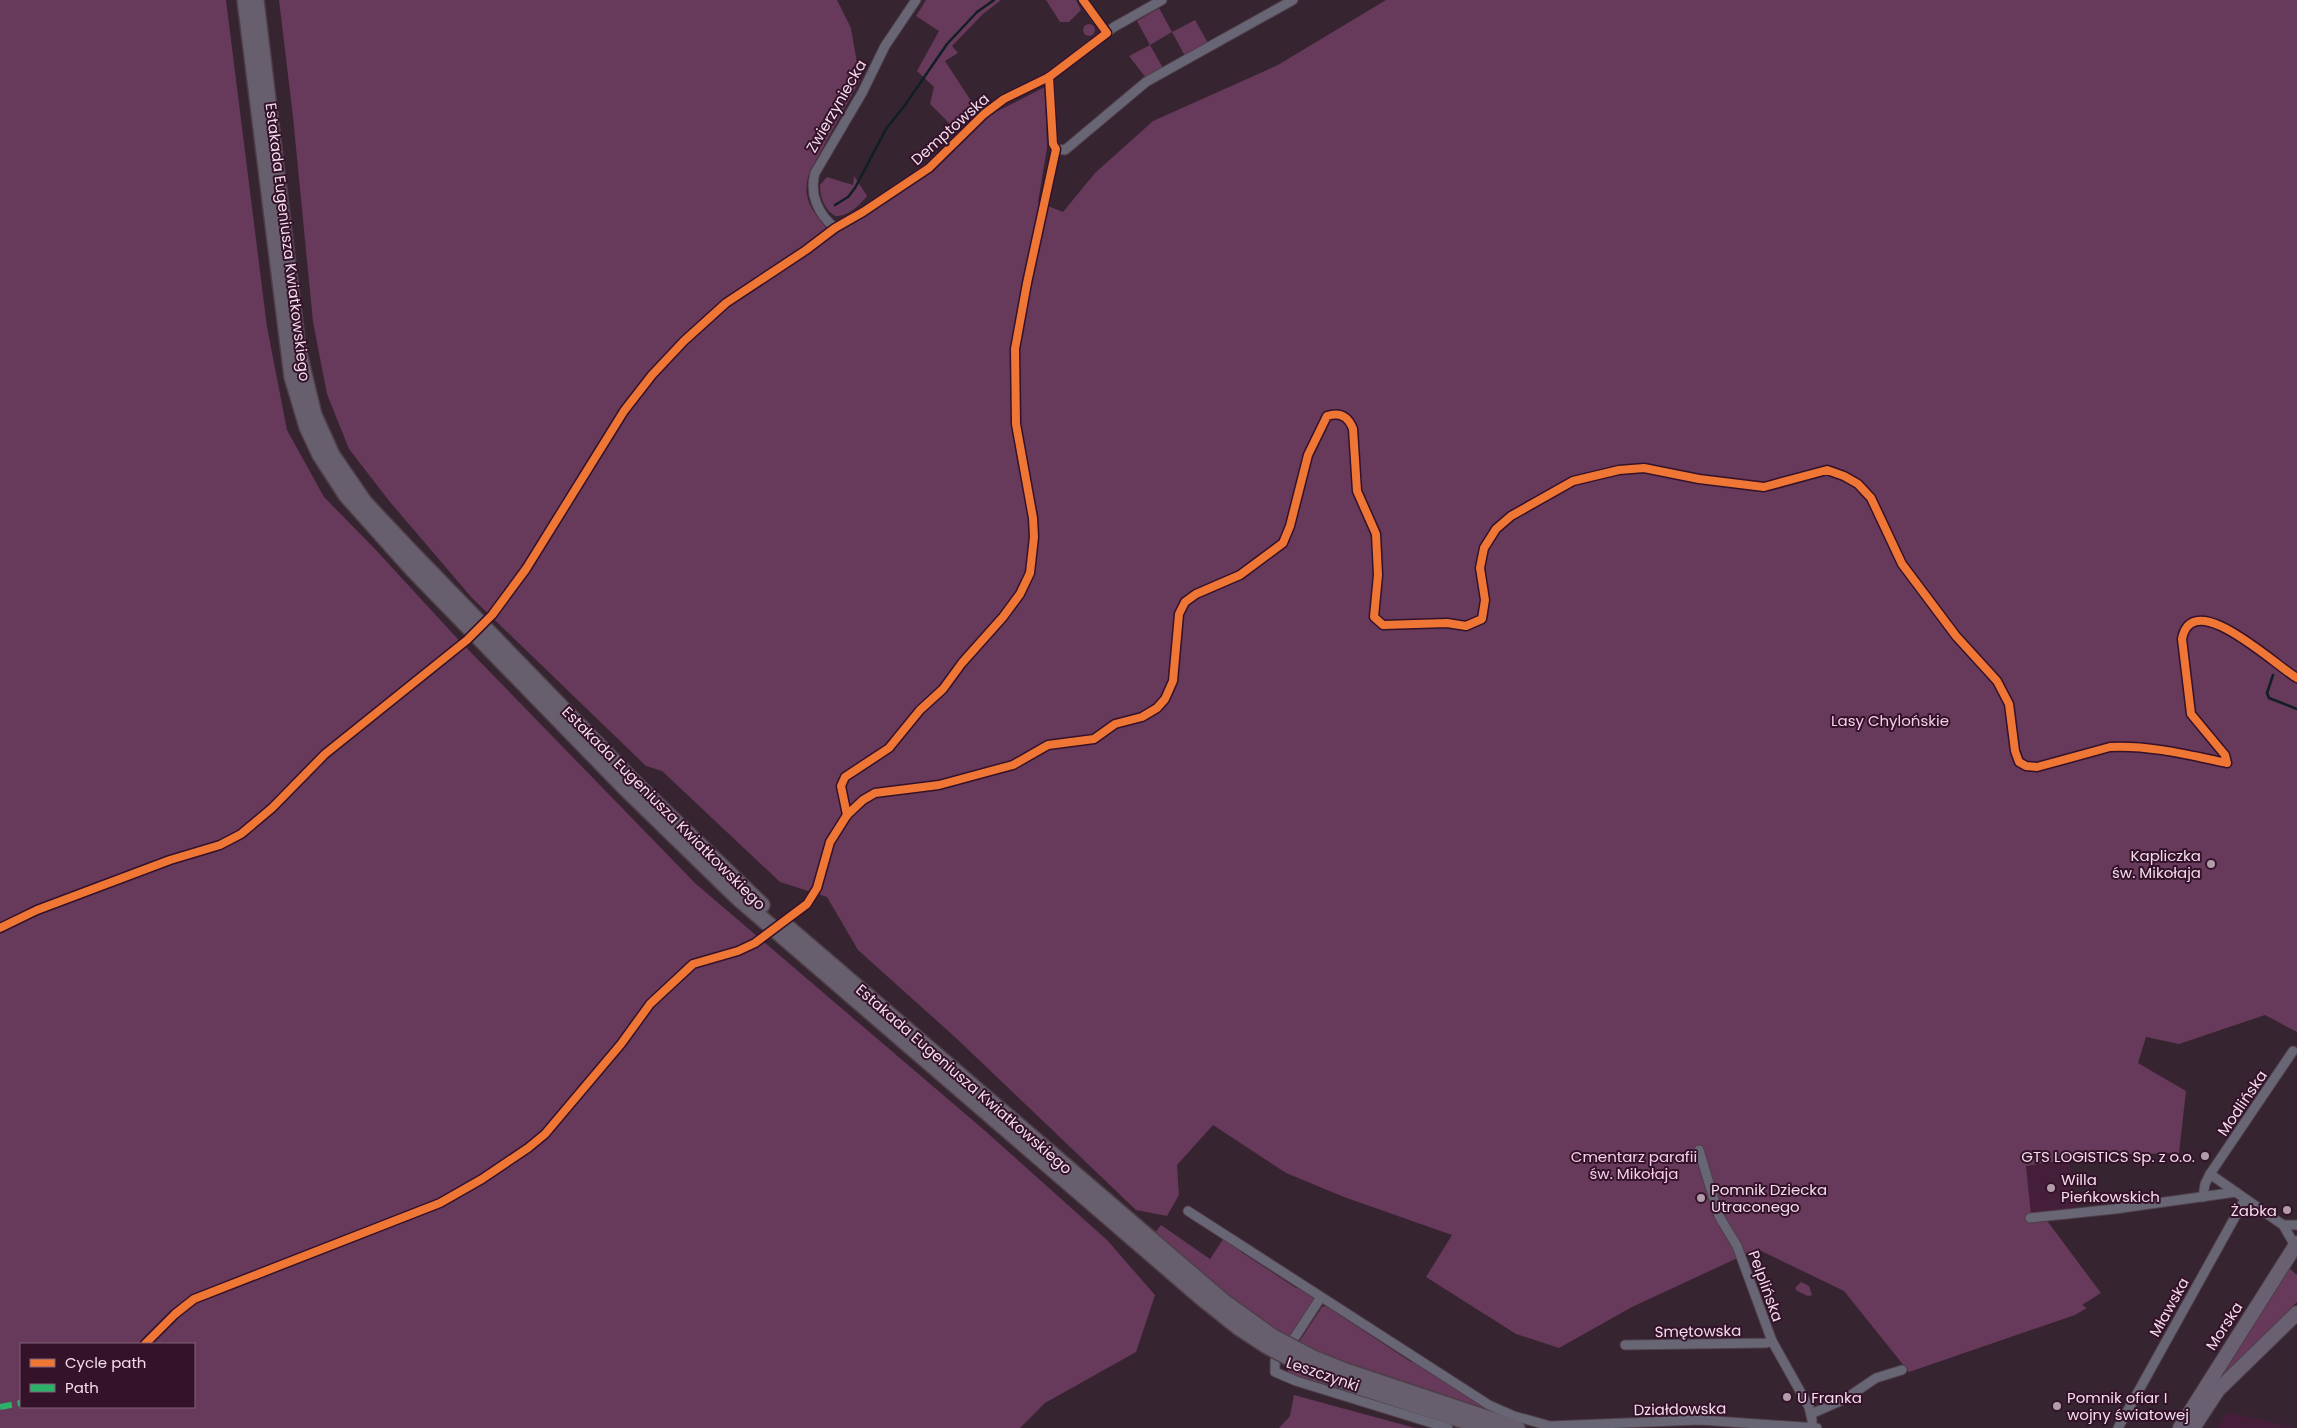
<svg xmlns="http://www.w3.org/2000/svg" width="2297" height="1428" font-family="Poppins,sans-serif">
<style>
.built{fill:#451f3a}
.green{fill:#67395a;fill-rule:evenodd}
.lines{fill:none;stroke-linecap:round;stroke-linejoin:round}
.stream{stroke:#111f24;stroke-width:2.5}
.minor-casing{stroke:#4f3f49;stroke-width:11}
.primary-casing{stroke:#4f3f49;stroke-width:16}
.trunk-casing{stroke:#4f3f49;stroke-width:18}
.minor{stroke:#686575;stroke-width:9}
.primary{stroke:#696172;stroke-width:14}
.trunk{stroke:#675e6e;stroke-width:15}
.trunk-bridge-casing{stroke:#4f3f49;stroke-width:18;stroke-linecap:butt}
.trunk-bridge{stroke:#675e6e;stroke-width:15}
.quiet{stroke:#2db169;stroke-width:6;stroke-dasharray:12 6;stroke-linecap:butt}
.cycleway-casing{stroke:#33122a;stroke-width:11}
.cycleway{stroke:#f07635;stroke-width:8}
.poi-dot{fill:#b29caa;stroke:#33122a;stroke-width:2}
.labels{text-anchor:middle;dominant-baseline:central;stroke-width:4;stroke-linejoin:round;paint-order:stroke}
.street-label{font-size:15px;fill:#f4dceb;stroke:#33122a}
.park-label{font-size:15px;fill:#f9cde9;stroke:#33122a}
.poi-label{font-size:15px;fill:#f4dceb;stroke:#33122a;text-anchor:start}
</style>
<rect width="100%" height="100%" fill="#362430"/>
<g class="built">
<polygon points="2069,1160 2076,1209 2031,1215 2026,1166"/>
<polygon points="2227,1412 2292,1427 2296,1428 2217,1428"/>
</g>
<g class="green">
<path d="M 0,0 L 226,0 L 267,327 L 287,430 L 324,497 L 375,549 L 455,636 L 696,884 L 983,1129 L 1107,1240 L 1155,1295 L 1136,1352 L 1045,1403 L 1020,1428 L 0,1428 ZM 194,1344 L 194,1407 L 21,1407 L 21,1344 Z"/>
<path d="M 279,0 L 837,0 L 851,28 L 860,80 L 810,171 C 799,201 816,214 833,236 L 912,185 L 946,158 L 990,115 L 1045,87 L 1047,148 L 1038,202 L 1063,212 L 1095,173 L 1153,121 L 1278,65 L 1386,0 L 2297,0 L 2297,1032 L 2265,1015 L 2179,1044 L 2146,1037 L 2138,1063 L 2186,1091 L 2179,1153 L 2099,1155 L 2026,1166 L 2031,1215 L 2042,1214 L 2101,1293 L 2082,1305 L 2087,1308 L 2075,1315 L 1909,1372 L 1844,1291 L 1757,1249 L 1632,1307 L 1559,1348 L 1516,1334 L 1426,1277 L 1452,1235 L 1344,1197 L 1286,1173 L 1213,1125 L 1177,1165 L 1179,1195 L 1167,1216 L 1136,1210 L 956,1038 L 858,950 L 827,897 L 780,882 L 662,771 L 646,766 L 472,598 L 390,502 L 349,449 L 327,394 L 313,322 L 293,117 Z"/>
<polygon points="926,0 1001,0 983,14 952,46 958,53 945,61 977,110 956,130 930,104 934,87 917,71 939,31 916,16"/>
<polygon points="1046,0 1076,0 1081,10 1069,22 1060,22"/>
<polygon points="1159,8 1172,32 1150,45 1163,68 1146,78 1129,56 1150,45 1137,21"/>
<polygon points="1195,20 1208,43 1185,56 1172,32"/>
<circle cx="1089" cy="30" r="6"/>
<path d="M 854,176 L 867,196 C 860,205 847,217 835,216 C 824,209 820,197 820,185 L 827,177 L 853,185 Z"/>
<polygon points="1161,1225 1210,1259 1224,1238 1239,1248 1241,1252 1296,1288 1300,1287 1314,1296 1313,1303 1289,1338 1229,1298 1154,1234"/>
<polygon points="2288,1267 2297,1275 2297,1302 2214,1387"/>
<polygon points="1801,1282 1809,1286 1812,1295 1808,1296 1797,1291 1795,1288"/>
<polygon points="1326,1306 1411,1362 1416,1361 1484,1407 1482,1409 1369,1372 1297,1345 1322,1307"/>
<polygon points="1291,1365 1469,1428 1461,1428 1286,1374"/>
<polygon points="1294,1395 1415,1428 1279,1428 1290,1416"/>
</g>
<g class="lines">
<g class="stream">
<polyline points="835,205 848,197 855,188 886,129 905,105 947,44 977,12 994,0"/>
<polyline points="2273,675 2267,693 2269,698 2297,709"/>
</g>
<g class="minor-casing">
<g id="minor">
<path d="M 916,0 L 885,46 L 862,93 L 815,173 C 809,194 818,214 835,228 L 863,212 L 929,168 L 984,114 L 1004,99 L 1049,77 L 1114,27 L 1162,0"/>
<polyline points="1083,0 1107,33"/>
<polyline points="1049,77 1053,144 1056,149 1065,150 1146,82 1293,0"/>
<polyline points="1699,1150 1719,1216 1737,1246 1772,1341 1809,1407 1812,1420 1812,1428"/>
<polyline points="2210,1174 2283,1225 2297,1249"/>
<polyline points="2203,1197 2205,1184 2210,1174 2293,1051"/>
<polyline points="1188,1211 1489,1405 1514,1416 1550,1426 1700,1420 1817,1428"/>
<polyline points="2030,1218 2115,1209 2236,1192"/>
<polyline points="2283,1225 2297,1225"/>
<polyline points="1321,1297 1295,1337 1275,1361 1275,1372 1296,1381 1448,1428"/>
<polyline points="1625,1345 1766,1343 1772,1341"/>
<polyline points="1811,1414 1845,1399 1876,1378 1902,1370"/>
<polyline points="2118,1428 2245,1199"/>
</g>
</g>
<g class="primary-casing">
<g id="primary">
<polyline points="2180,1428 2297,1243"/>
<polyline points="2193,1428 2218,1390 2297,1313"/>
</g>
</g>
<g class="trunk-casing">
<g id="trunk">
<polyline points="245,0 292,377 307,427 320,455 346,495 413,570 626,789 738,898 1203,1299 1238,1327 1267,1346"/>
<polyline points="256,0 298,349 314,415 332,455 365,503 411,552 633,781 762,905"/>
<polyline points="785,925 1223,1301 1273,1337"/>
<polyline points="1313,1358 1343,1370 1517,1428"/>
<polyline points="1308,1368 1350,1384 1486,1428"/>
</g>
</g>
<use href="#minor" class="minor"/>
<use href="#primary" class="primary"/>
<use href="#trunk" class="trunk"/>
<g class="trunk-bridge-casing">
<g id="trunk-bridge">
<polyline points="1273,1337 1313,1358"/>
<polyline points="1267,1346 1308,1368"/>
</g>
</g>
<use href="#trunk-bridge" class="trunk-bridge"/>
<polyline class="quiet" points="0,1407 21,1403"/>
<g class="cycleway-casing">
<g id="cycleway">
<polyline points="847,815 841,786 845,777 889,748 920,710 943,689 962,663 1003,617 1020,594 1030,573 1034,537 1033,518 1016,424 1015,349 1027,283 1056,149 1053,144 1049,77"/>
<polyline points="0,928 37,910 170,860 220,845 241,834 272,808 325,754 467,640 492,615 526,569 624,411 652,375 684,341 726,303 806,250 835,228 863,212 929,168 984,114 1004,99 1049,77 1107,33 1083,0"/>
<path d="M 145,1344 L 175,1314 L 194,1299 L 440,1203 L 482,1179 L 528,1148 L 545,1134 L 621,1044 L 650,1004 L 693,964 L 738,951 L 755,943 L 807,904 L 817,888 L 830,842 L 847,815 L 863,800 L 875,793 L 939,785 L 1013,765 L 1048,745 L 1094,739 L 1115,724 L 1142,717 L 1157,708 L 1165,699 L 1173,681 L 1179,614 L 1185,602 L 1196,594 L 1240,575 L 1283,543 L 1290,526 L 1308,455 L 1327,416 C 1340,412 1348,416 1353,429 L 1357,491 L 1376,534 L 1378,575 L 1374,617 L 1383,625 L 1447,623 L 1466,626 L 1482,619 L 1485,600 L 1480,568 L 1484,548 L 1496,529 L 1511,516 L 1573,481 L 1619,470 L 1644,468 L 1699,479 L 1764,487 L 1827,470 L 1844,476 L 1858,484 L 1871,498 L 1902,564 L 1956,636 L 1997,681 L 2009,704 L 2015,751 L 2019,762 L 2026,766 L 2037,767 L 2110,747 C 2149,745 2189,755 2227,763 L 2225,755 L 2191,714 L 2182,639 C 2192,585 2277,667 2297,678"/>
</g>
</g>
<use href="#cycleway" class="cycleway"/>
</g>
<g class="poi-dot">
<circle cx="2211" cy="864" r="5"/>
<circle cx="2205" cy="1156" r="5"/>
<circle cx="2051" cy="1188" r="5"/>
<circle cx="1701" cy="1198" r="5"/>
<circle cx="2287" cy="1210" r="5"/>
<circle cx="1787" cy="1397" r="5"/>
<circle cx="2057" cy="1406" r="5"/>
</g>
<g class="labels">
<g class="street-label">
<text transform="translate(836 106) rotate(-60)">Zwierzyniecka</text>
<text transform="translate(950 129) rotate(-42)">Demptowska</text>
<text transform="translate(288 242) rotate(83)">Estakada Eugeniusza Kwiatkowskiego</text>
<text transform="translate(664 808) rotate(45)">Estakada Eugeniusza Kwiatkowskiego</text>
<text transform="translate(964 1079) rotate(41)">Estakada Eugeniusza Kwiatkowskiego</text>
<text transform="translate(2242 1103) rotate(-56)">Modlińska</text>
<text transform="translate(1766 1286) rotate(70)">Pelplińska</text>
<text transform="translate(2169 1307) rotate(-61)">Mławska</text>
<text transform="translate(2224 1326) rotate(-57)">Morska</text>
<text transform="translate(1698 1331) rotate(-1)">Smętowska</text>
<text transform="translate(1323 1374) rotate(19)">Leszczynki</text>
<text transform="translate(1680 1409) rotate(-1)">Działdowska</text>
</g>
<g class="park-label">
<text x="1890" y="720">Lasy Chylońskie</text>
<text x="1634" y="1156">Cmentarz parafii<tspan x="1634" dy="17">św. Mikołaja</tspan></text>
</g>
<g class="poi-label">
<text x="2201" y="855" text-anchor="end">Kapliczka<tspan x="2201" dy="17">św. Mikołaja</tspan></text>
<text x="2195" y="1156" text-anchor="end">GTS LOGISTICS Sp. z o.o.</text>
<text x="2061" y="1179">Willa<tspan x="2061" dy="17">Pieńkowskich</tspan></text>
<text x="1711" y="1189">Pomnik Dziecka<tspan x="1711" dy="17">Utraconego</tspan></text>
<text x="2277" y="1210" text-anchor="end">Żabka</text>
<text x="1797" y="1397">U Franka</text>
<text x="2067" y="1397">Pomnik ofiar I<tspan x="2067" dy="17">wojny światowej</tspan></text>
</g>
</g>
<rect x="20" y="1343" width="175" height="65" fill="#33122a" stroke="#806377"/>
<rect x="30" y="1359" width="25" height="8" fill="#f07635" stroke="#806377"/>
<text x="65" y="1368" font-size="15" fill="#f4dceb">Cycle path</text>
<rect x="30" y="1384" width="25" height="8" fill="#2db169" stroke="#806377"/>
<text x="65" y="1393" font-size="15" fill="#f4dceb">Path</text>
</svg>
